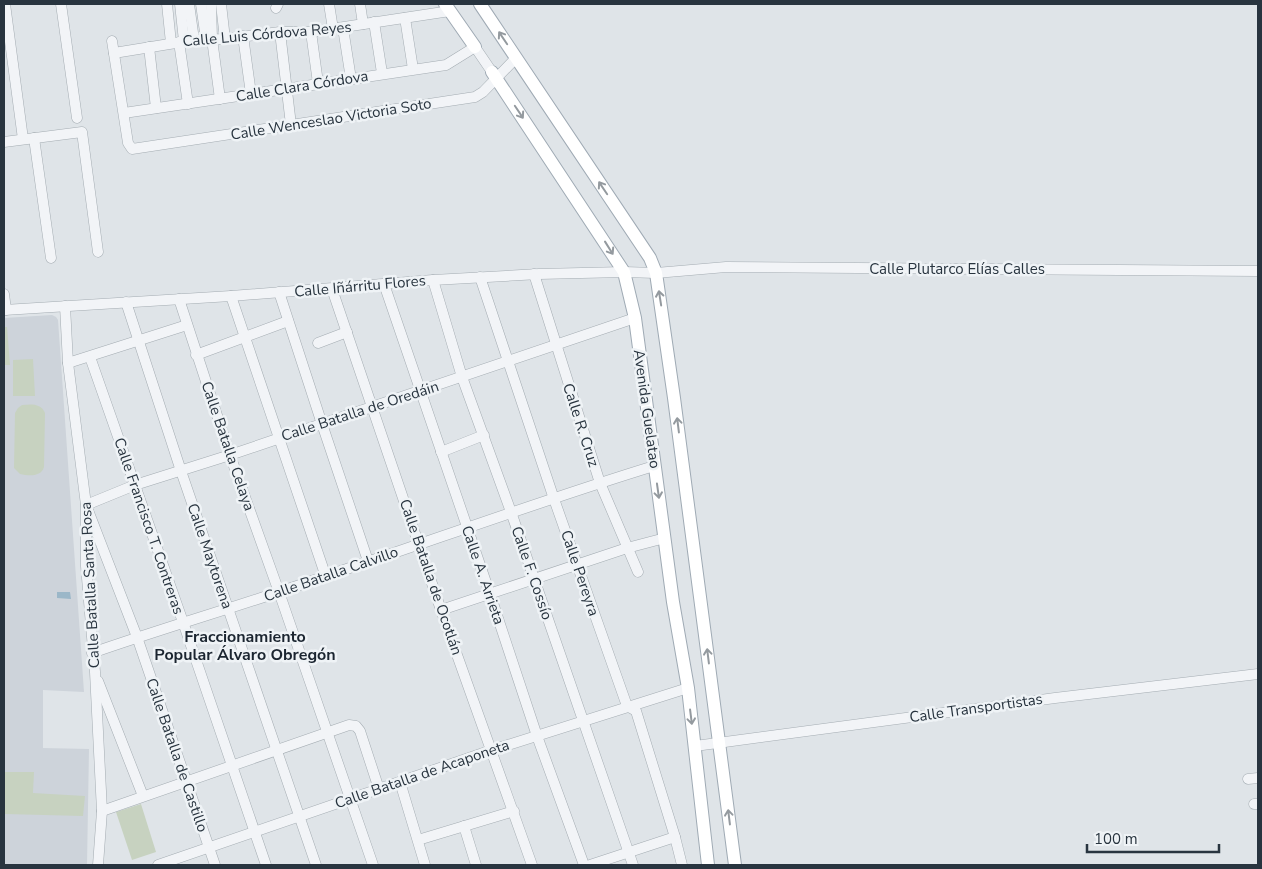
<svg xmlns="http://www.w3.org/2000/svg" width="1262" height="869" font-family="'Nunito Sans',sans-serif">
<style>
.built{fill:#cdd3da}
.green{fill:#c7d2c0}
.water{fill:#9bb7c8}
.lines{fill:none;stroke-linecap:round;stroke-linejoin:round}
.minor-casing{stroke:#a4acb2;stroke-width:11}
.major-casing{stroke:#9faab4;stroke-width:14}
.minor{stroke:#f2f4f7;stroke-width:10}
.major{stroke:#fff;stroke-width:12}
.oneway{stroke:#949a9f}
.labels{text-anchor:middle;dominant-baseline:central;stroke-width:5;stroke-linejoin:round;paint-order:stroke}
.street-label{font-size:15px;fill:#28343f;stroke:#eff3f6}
.neighbourhood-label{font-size:16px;font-weight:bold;fill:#1b2530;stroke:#eff3f6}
</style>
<rect width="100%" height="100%" fill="#dfe4e8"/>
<polygon class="built" points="52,315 56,317 58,320 84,692 43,690 43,748 89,749 87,865 4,865 4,318"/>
<g class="green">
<polygon points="4,327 7,327 10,365 4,365"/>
<polygon points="33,359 35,396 13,396 13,360"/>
<path d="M 22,405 C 31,404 41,403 45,413 L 44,467 C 41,477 29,476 20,474 L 14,468 L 15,413 L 18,408 Z"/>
<polygon points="4,772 34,772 33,793 85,796 83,816 4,814"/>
<polygon points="141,804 156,852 132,860 116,812"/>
</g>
<polygon class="water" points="57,592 70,592 71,599 57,598"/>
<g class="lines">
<g class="minor-casing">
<g id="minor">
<polyline points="5,4 23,139"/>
<polyline points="61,4 77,118"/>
<polyline points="167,4 171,43"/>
<polyline points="180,4 184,41"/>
<polyline points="189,4 194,40"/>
<polyline points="201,4 206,39"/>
<polyline points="211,4 212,39 220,99"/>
<polyline points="221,4 225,39"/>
<polyline points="329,4 333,29"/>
<polyline points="360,4 363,24"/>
<polyline points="276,8 278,4"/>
<polyline points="405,18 413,69"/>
<polyline points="374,22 382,73"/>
<polyline points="343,28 351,79"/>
<polyline points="280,32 291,125"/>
<polyline points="311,32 318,83"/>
<polyline points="243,36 251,94"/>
<polyline points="112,41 128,143 132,149 475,97 483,92 516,58"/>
<polyline points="179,42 188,104"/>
<polyline points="149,47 156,108"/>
<polyline points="114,53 194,40 225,39 280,32 311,32 450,11"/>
<polyline points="124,113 446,65 475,47 492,72"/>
<polyline points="34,138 51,258"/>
<polyline points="4,142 82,132 98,252"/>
<polyline points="534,274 600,483 638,572"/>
<polyline points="480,277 554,499 627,706 636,711 675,837 682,865"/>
<polyline points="433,280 462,377 511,512 633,865"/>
<polyline points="384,284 490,594 537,736 584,865"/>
<polyline points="332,289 441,610 532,865"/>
<polyline points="279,292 322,424 368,561"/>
<polyline points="4,294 6,310"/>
<polyline points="231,296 326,577"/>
<polyline points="179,299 230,455 279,592 373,865"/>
<polyline points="126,302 181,471 316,865"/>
<polyline points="65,306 68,363 86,505 86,566 95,672 102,811 98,865"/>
<polyline points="4,310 231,296 433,280 539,274 624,272 656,273 726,267 1258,271"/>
<polyline points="318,343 347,332"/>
<polyline points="196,355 288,321"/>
<polyline points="90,357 183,622 266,865"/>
<polyline points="68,363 187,325"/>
<polyline points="441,452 484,435"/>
<polyline points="441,610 627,548 665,538"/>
<path d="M 92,653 C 169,626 247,604 323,577 C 434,540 543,500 654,466"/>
<polyline points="98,681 143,796"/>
<polyline points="695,746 1055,698 1258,674"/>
<polyline points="1248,779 1258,778"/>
<polyline points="400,782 425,865"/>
<polyline points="1254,804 1258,804"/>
<polyline points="102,811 349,725 356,726 360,731 379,789"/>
<polyline points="464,826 476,865"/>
<polyline points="418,840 514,811"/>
<polyline points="158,865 492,750 688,688"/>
<polyline points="215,865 137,637 86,505 135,485 230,455 635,318"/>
<polyline points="590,865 675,837"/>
</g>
</g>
<g class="major-casing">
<g id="major">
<polyline points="445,4 475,47"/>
<polyline points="480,4 650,258 656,273 674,398 735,865"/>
<polyline points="492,72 624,272 635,318 673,602 688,688 708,865"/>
</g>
</g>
<use href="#minor" class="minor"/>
<use href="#major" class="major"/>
</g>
<defs><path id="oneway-shaft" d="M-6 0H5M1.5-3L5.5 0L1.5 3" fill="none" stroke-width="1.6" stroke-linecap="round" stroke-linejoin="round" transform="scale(1.25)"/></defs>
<g class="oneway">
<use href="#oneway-shaft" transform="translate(503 38) rotate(-124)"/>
<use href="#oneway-shaft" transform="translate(519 112) rotate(56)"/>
<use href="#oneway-shaft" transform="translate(603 188) rotate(-124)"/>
<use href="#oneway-shaft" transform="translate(609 248) rotate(58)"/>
<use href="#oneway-shaft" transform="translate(660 298) rotate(-99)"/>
<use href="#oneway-shaft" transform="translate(678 425) rotate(-97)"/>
<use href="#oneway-shaft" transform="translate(658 491) rotate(82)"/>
<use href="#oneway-shaft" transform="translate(708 656) rotate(-97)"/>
<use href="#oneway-shaft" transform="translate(691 717) rotate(83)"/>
<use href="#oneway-shaft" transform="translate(729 817) rotate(-97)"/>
</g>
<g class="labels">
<g class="street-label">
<text transform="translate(267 34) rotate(-5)">Calle Luis Córdova Reyes</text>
<text transform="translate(302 86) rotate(-9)">Calle Clara Córdova</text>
<text transform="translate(331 119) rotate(-9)">Calle Wenceslao Victoria Soto</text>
<text x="957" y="269">Calle Plutarco Elías Calles</text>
<text transform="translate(360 286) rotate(-5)">Calle Iñárritu Flores</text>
<text transform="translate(647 409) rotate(82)">Avenida Guelatao</text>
<text transform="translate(360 411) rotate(-18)">Calle Batalla de Oredáin</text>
<text transform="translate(581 425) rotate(72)">Calle R. Cruz</text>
<text transform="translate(228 446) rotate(71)">Calle Batalla Celaya</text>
<text transform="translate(149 526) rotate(71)">Calle Francisco T. Contreras</text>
<text transform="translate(210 556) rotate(71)">Calle Maytorena</text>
<text transform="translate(532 573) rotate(71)">Calle F. Cossío</text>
<text transform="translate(580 573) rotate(71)">Calle Pereyra</text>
<text transform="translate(331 574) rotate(-19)">Calle Batalla Calvillo</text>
<text transform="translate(483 575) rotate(71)">Calle A. Arrieta</text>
<text transform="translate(431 577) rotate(71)">Calle Batalla de Ocotlán</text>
<text transform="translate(90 585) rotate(-93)">Calle Batalla Santa Rosa</text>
<text transform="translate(976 708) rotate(-8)">Calle Transportistas</text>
<text transform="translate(177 755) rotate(71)">Calle Batalla de Castillo</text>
<text transform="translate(422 774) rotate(-19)">Calle Batalla de Acaponeta</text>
</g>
<g class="neighbourhood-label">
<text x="245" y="637">Fraccionamiento<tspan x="245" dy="18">Popular Álvaro Obregón</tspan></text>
</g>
</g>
<rect width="1262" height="869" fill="none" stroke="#28343f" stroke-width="10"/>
<path d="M1087 844v8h132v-8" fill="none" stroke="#28343f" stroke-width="2.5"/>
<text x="1094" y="844" font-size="15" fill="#28343f" stroke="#eff3f6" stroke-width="4" paint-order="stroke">100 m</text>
</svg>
